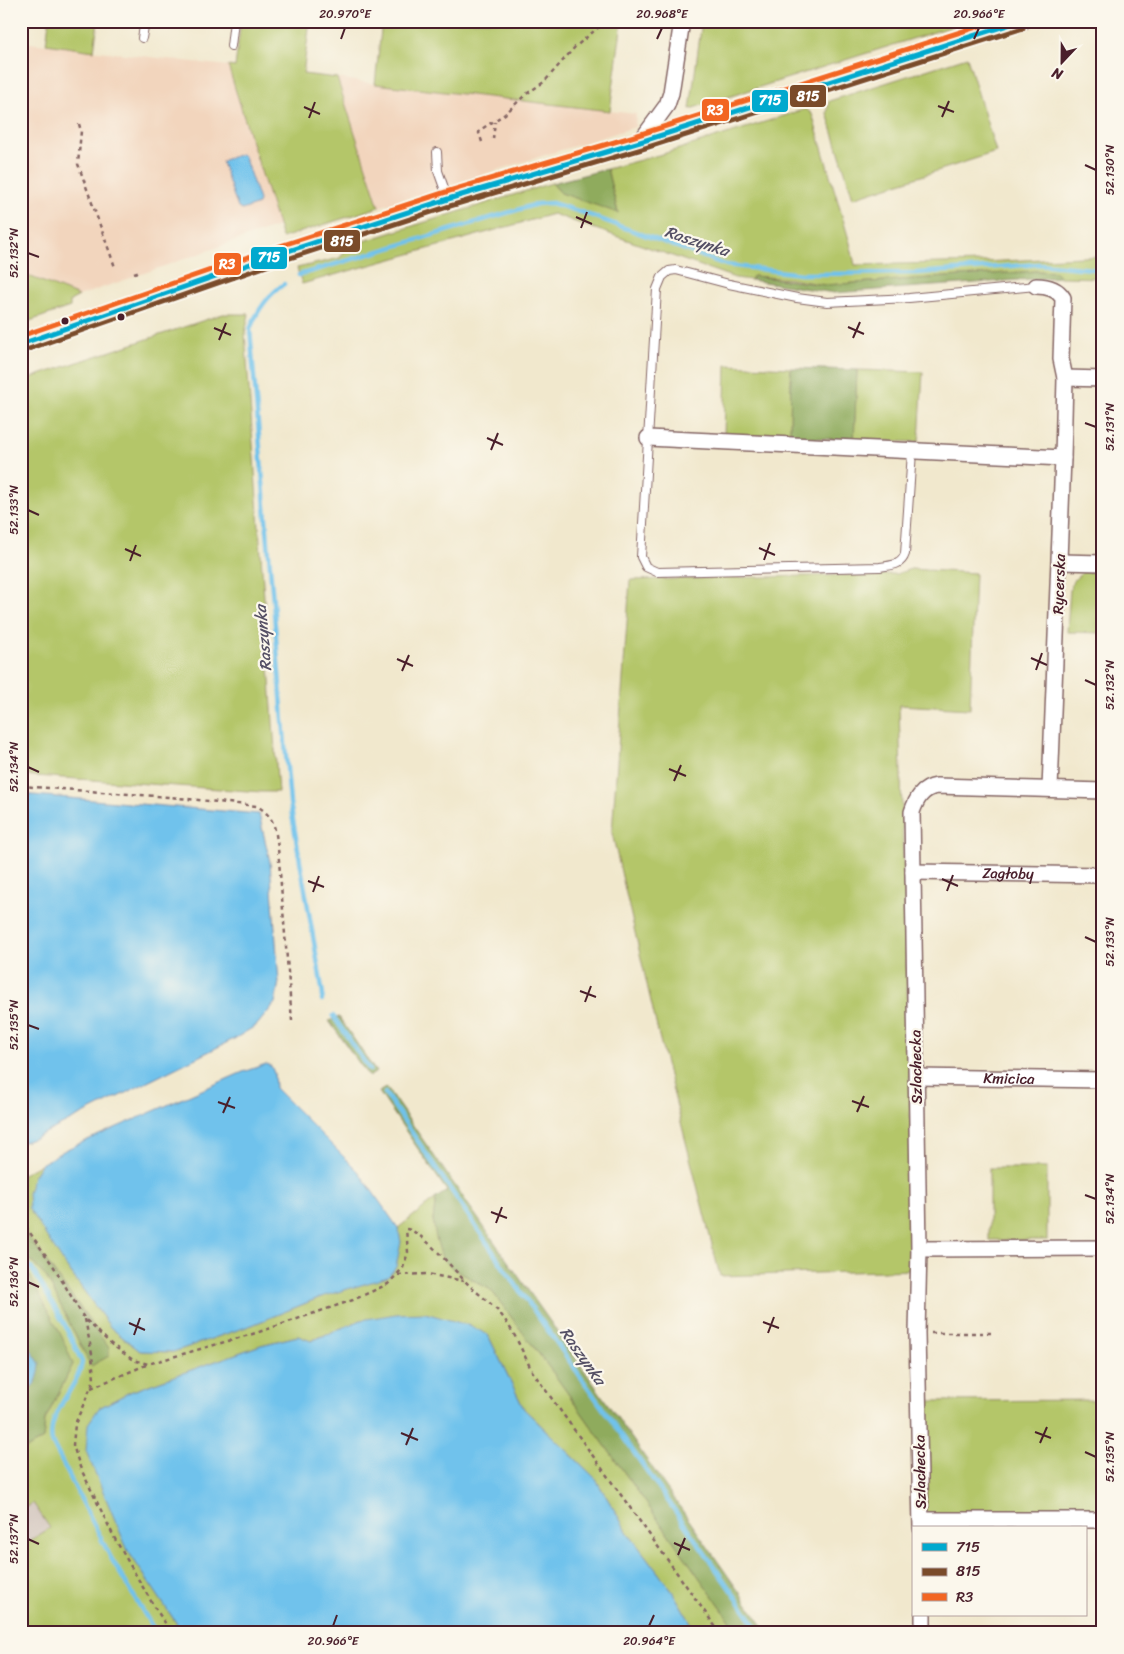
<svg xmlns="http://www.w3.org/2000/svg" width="1124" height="1654" font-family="Sriracha,sans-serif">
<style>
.built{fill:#f2d5bd}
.industrial{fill:#cfc1ba}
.green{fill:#b4c669;stroke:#7f724a}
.forest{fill:#8fab5d;stroke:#6c6544}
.water{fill:#70c2ec;stroke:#5d708c}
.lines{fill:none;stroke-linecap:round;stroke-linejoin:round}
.stream{stroke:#70c2ec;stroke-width:4.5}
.service-casing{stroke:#846564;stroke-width:10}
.minor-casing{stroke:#846564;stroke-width:18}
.tertiary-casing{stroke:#846564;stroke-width:21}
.path{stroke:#846564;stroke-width:2.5;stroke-dasharray:4 4;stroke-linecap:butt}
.service{stroke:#fff;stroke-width:8}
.minor{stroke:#fff;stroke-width:15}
.tertiary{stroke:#fff;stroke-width:19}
.bus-1-casing{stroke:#fbf7ec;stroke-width:9}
.bus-2-casing{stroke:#fbf7ec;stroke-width:9}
.bus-3-casing{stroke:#fbf7ec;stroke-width:9}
.bus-1{stroke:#00a9ce;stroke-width:5}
.bus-2{stroke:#7a4b2a;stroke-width:5}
.bus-3{stroke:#f26522;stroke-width:5}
.ticks{fill:none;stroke:#4a1f2b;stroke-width:2}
.bus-dot{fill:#4a1f2b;stroke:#fbf7ec;stroke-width:2}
.labels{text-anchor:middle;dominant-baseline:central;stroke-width:4.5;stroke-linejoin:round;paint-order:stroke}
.street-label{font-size:15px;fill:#4a1f2b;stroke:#fbf7ec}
.water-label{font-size:16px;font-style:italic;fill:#555065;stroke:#fbf7ec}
.line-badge{stroke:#fbf7ec;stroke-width:2}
.badge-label{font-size:14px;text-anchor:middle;font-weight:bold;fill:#fff}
.neatline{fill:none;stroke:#4a1f2b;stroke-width:2}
.ticks-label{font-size:12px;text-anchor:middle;fill:#4a1f2b}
</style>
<rect width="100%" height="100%" fill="#fbf7ec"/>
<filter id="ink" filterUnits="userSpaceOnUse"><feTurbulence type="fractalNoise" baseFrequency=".02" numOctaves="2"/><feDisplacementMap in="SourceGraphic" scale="10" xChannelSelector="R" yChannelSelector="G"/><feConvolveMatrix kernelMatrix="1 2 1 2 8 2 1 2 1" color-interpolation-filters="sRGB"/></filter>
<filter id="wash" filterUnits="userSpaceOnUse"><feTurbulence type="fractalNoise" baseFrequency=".0096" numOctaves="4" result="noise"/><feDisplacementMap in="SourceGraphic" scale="20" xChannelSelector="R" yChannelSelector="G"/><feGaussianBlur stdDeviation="1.12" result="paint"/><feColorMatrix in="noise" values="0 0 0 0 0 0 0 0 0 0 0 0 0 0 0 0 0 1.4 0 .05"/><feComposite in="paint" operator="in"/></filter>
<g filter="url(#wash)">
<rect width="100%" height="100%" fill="#f1e8cd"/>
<g class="built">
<polygon points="21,42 228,66 278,226 79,296 21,273"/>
<polygon points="337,78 375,84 636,114 635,127 379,207"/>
</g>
<polygon class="industrial" points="33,1503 50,1528 21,1546 21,1511"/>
<g class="green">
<polygon points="49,21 98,21 94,51 46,44"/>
<polygon points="241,21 310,21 303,74 337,78 379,207 282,238 228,66 235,67"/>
<polygon points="382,21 622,21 610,111 375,84"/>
<polygon points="702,21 969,21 690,109"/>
<polygon points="967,57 996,152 853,198 827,113 829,101"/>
<polygon points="806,109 812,114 850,243 855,265 983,262 1103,256 1103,278 1061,277 1055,272 1037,271 825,285 791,279 753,276 751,280 735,278 553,214 302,284 297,268 340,258 348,246 552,183 561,193 618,212 607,169 666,153"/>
<polygon points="21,273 79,296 70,301 70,307 21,324"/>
<polygon points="223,314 249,314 245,333 278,792 262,792 21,775 21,381"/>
<polygon points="726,365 791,368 790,437 724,435"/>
<polygon points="857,370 923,372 919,442 854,440"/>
<polygon points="911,569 975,573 970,709 899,705 915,1270 720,1276 658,1032 612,833 630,580 896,574"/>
<polygon points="1083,572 1103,572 1103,633 1067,632 1070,590 1073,581"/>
<polygon points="41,1164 33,1177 63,1262 111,1328 140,1351 173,1352 252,1325 321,1297 401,1242 398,1228 436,1198 433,1220 452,1268 491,1290 554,1374 739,1633 697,1633 672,1591 628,1533 595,1478 524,1409 488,1335 425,1313 361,1320 310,1341 298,1336 261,1345 130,1392 99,1408 128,1551 183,1633 21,1633 21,1546 50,1528 33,1503 21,1511 21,1452 43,1439 45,1420 73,1364 30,1276 21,1270 21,1253 32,1262 47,1278 91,1366 108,1356 88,1318 21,1227 21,1175"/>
<rect x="989" y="1168" width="58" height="72"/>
<polygon points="1103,1400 1103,1516 930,1515 924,1509 924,1401"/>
</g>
<g class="forest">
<polygon points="607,169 618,213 561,193 552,183"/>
<polygon points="1037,271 1055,272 1061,277 834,293 751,280 753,276 825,285"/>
<polygon points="791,368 857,370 854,440 790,437"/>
<polygon points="339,1017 376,1072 369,1077 329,1021"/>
<polygon points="386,1087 768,1633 739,1633 554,1374 491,1290 452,1268 442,1258 436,1238 433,1220 436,1198 447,1191 379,1092"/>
<polygon points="21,1227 109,1348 109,1356 91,1366 47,1278 32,1262 21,1253"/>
<polygon points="21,1270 30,1276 62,1337 73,1364 45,1420 43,1439 21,1452"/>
</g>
<g class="water">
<polygon points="241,154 244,156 259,200 258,204 242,210 238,208 222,162 224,160"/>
<polygon points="21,794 259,814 270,862 279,982 275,1003 257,1025 234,1039 35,1138 21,1143"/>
<polygon points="266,1064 271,1066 274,1073 275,1088 358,1171 398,1228 401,1242 396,1267 388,1277 321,1297 252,1325 173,1352 140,1351 111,1328 63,1262 29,1209 28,1193 33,1177 41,1164 67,1149 243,1072"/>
<polygon points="425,1313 471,1326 488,1335 524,1409 595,1478 628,1533 672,1591 697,1633 183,1633 128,1551 86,1451 88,1424 99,1408 130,1392 261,1345 298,1336 311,1341 361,1320 396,1314"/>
<path d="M 21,1341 L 31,1350 L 40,1364 C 38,1379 37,1387 21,1392 Z"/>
</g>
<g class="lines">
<g class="stream">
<polyline points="299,275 537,204 552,203 584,213 726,265 801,274 917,273 1039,264 1103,270"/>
<path d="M 284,284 C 268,295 257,311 250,329 L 290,803 L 323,994 L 322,1000"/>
<polyline points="333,1016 370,1070"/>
<polyline points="385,1093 504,1268 761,1633"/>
<path d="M 21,1260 L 32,1269 L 65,1325 L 82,1362 C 81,1367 80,1372 77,1377 C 68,1397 47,1418 52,1442 L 111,1558 L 156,1633"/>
</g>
</g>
</g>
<g filter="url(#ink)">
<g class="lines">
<g class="service-casing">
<g id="service">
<polyline points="142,38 145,21"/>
<polyline points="231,46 234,21"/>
<polyline points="437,152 438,171 448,199"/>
<path d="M 912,452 L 905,554 C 901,566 891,565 880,567 L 657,572 L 646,567 L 641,557 L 657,289 L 662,277 L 669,271 L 676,270 L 729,284 L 797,298 L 827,302 L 909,298 L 1036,286"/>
</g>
</g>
<g class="minor-casing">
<g id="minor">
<polyline points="640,142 667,105 671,93 682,21"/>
<path d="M 1036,286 C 1047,286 1057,288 1063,298 L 1061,359 L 1065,378 L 1063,458 L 1050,789"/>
<polyline points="1065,378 1103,379"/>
<polyline points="648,438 1063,458"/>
<polyline points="1060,562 1103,563"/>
<path id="s1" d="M 913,872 L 1103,875"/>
<path id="s2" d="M 917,1077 L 1103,1080"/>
<polyline points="919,1249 1103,1248"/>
<polyline points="921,1520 1103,1520"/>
<path d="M 921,1528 L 917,1333 L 919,1249 L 912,812 C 916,800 922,788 937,786 L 1103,791"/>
<polyline points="923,1615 923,1633"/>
</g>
</g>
<g class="tertiary-casing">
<polyline id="tertiary" points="21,344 279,254 448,199 640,142 1021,21"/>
</g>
<g class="path">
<polyline points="79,124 81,131 78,164 115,267"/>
<polyline points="493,139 495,122"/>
<polyline points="482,142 479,133 480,130 505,114 525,95 544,82 575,47 606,21"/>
<polyline points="134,273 140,271"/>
<path d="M 21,786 L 169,797 L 257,806 C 275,817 275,828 278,848 L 292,1021"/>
<path d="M 21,1220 L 54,1267 L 84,1318 L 111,1344 L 133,1360 L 148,1364 L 256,1333 L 353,1300 L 388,1284 L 403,1268 L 408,1252 L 406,1229 C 422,1230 456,1273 469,1285 C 478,1294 489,1301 498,1311 C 513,1328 522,1351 532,1371 L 720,1633"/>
<polyline points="398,1275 427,1274 464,1281"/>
<polyline points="85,1319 92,1354 94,1380 75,1424 73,1445 80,1467 115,1539 155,1608 172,1633"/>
<polyline points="931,1333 992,1333"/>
<polyline points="91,1388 146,1365"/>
</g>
<use href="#service" class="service"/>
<use href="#minor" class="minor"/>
<use href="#tertiary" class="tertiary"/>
<g class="bus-1-casing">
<polyline id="bus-1" points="21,344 279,254 448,199 640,142 1020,21"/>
</g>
<g class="bus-2-casing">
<polyline id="bus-2" points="23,351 281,261 450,206 642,149 1023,28"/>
</g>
<g class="bus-3-casing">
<polyline id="bus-3" points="21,336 277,247 446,192 638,135 995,21"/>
</g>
<use href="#bus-1" class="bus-1"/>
<use href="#bus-2" class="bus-2"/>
<use href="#bus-3" class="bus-3"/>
</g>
</g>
<path class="ticks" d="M 341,39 L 345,28M 657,39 L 662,28M 974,39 L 979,28M 938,106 L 954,112M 304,107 L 320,114M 942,117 L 949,101M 309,118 L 315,102M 1085,165 L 1096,170M 576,217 L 592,224M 581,228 L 587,212M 28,253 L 39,257M 848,327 L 864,334M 214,328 L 231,335M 853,338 L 860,322M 219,340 L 226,323M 1085,423 L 1096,427M 487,438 L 503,445M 491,450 L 498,433M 28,510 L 39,515M 759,548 L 775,555M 125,549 L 141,556M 764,560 L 770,543M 130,561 L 136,545M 1031,658 L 1047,665M 397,659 L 413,666M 1036,670 L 1042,653M 402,671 L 409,655M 1085,680 L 1096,685M 28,767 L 39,772M 669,769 L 686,776M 674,781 L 681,765M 942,879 L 958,886M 308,881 L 324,887M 947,891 L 953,875M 313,892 L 319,876M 1085,937 L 1096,942M 580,991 L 596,997M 585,1002 L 591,986M 28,1025 L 39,1029M 852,1101 L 869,1107M 218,1102 L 235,1108M 857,1112 L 864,1096M 223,1113 L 230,1097M 1085,1195 L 1096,1199M 491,1212 L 507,1218M 496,1223 L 502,1207M 28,1282 L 39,1287M 763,1322 L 779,1328M 129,1323 L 145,1330M 768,1333 L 774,1317M 134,1335 L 140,1318M 1035,1432 L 1051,1438M 401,1433 L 418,1440M 1040,1443 L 1047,1427M 406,1445 L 413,1428M 1085,1452 L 1096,1457M 28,1539 L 39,1544M 674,1543 L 690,1550M 678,1555 L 685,1538M 333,1626 L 337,1615M 649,1626 L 654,1615"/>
<g class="bus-dot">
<circle cx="121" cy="317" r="4.5"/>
<circle cx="65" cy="321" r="4.5"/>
</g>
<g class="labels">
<g class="street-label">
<text transform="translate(1059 584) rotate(-88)">Rycerska</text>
<text stroke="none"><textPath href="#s1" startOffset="95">Zagłoby</textPath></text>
<text transform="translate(916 1067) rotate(-91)">Szlachecka</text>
<text stroke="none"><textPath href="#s2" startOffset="92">Kmicica</textPath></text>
<text transform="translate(920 1472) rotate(-91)">Szlachecka</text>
</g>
<g class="water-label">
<text transform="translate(697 241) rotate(18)">Raszynka</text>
<text transform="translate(263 638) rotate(-95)">Raszynka</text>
<text transform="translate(583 1356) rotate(55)">Raszynka</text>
</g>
</g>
<g class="line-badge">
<rect x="789" y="84" width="38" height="24" rx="5" fill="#7a4b2a"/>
<rect x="751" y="89" width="38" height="24" rx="5" fill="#00a9ce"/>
<rect x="701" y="98" width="29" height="24" rx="5" fill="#f26522"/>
<rect x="323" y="229" width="38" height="24" rx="5" fill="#7a4b2a"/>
<rect x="250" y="246" width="38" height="24" rx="5" fill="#00a9ce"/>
<rect x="213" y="252" width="29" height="24" rx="5" fill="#f26522"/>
</g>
<g class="badge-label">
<text x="808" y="101">815</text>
<text x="770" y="105">715</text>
<text x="715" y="115">R3</text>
<text x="342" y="246">815</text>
<text x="269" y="262">715</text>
<text x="227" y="269">R3</text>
</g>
<rect width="1124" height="1654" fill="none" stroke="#fbf7ec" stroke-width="55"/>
<rect x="912" y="1526" width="175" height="90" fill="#fbf7ec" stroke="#b4a19f"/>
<rect x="922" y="1543" width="25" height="8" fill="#00a9ce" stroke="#b4a19f"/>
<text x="956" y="1552" font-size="15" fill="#4a1f2b">715</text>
<rect x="922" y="1568" width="25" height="8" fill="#7a4b2a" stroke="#b4a19f"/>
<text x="956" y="1576" font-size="15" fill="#4a1f2b">815</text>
<rect x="922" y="1593" width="25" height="8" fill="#f26522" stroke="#b4a19f"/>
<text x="956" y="1602" font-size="15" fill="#4a1f2b">R3</text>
<g transform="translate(1062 62) rotate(202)" stroke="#fbf7ec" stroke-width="4" paint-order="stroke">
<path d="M0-4L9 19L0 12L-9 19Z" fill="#4a1f2b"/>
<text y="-8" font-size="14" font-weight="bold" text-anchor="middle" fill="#4a1f2b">N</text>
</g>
<rect x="28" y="28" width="1068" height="1598" class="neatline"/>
<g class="ticks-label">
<text x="345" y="18">20.970°E</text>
<text x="662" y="18">20.968°E</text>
<text x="979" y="18">20.966°E</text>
<text transform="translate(1110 170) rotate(-90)" y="4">52.130°N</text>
<text transform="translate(14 253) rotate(-90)" y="4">52.132°N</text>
<text transform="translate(1110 427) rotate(-90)" y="4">52.131°N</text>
<text transform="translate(14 510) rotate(-90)" y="4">52.133°N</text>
<text transform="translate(1110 685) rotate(-90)" y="4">52.132°N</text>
<text transform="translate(14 767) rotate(-90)" y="4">52.134°N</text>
<text transform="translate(1110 942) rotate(-90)" y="4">52.133°N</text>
<text transform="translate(14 1025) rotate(-90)" y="4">52.135°N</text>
<text transform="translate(1110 1199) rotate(-90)" y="4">52.134°N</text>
<text transform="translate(14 1282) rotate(-90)" y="4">52.136°N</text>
<text transform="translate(1110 1457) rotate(-90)" y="4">52.135°N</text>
<text transform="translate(14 1539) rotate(-90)" y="4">52.137°N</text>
<text x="333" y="1645">20.966°E</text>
<text x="649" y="1645">20.964°E</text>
</g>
</svg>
